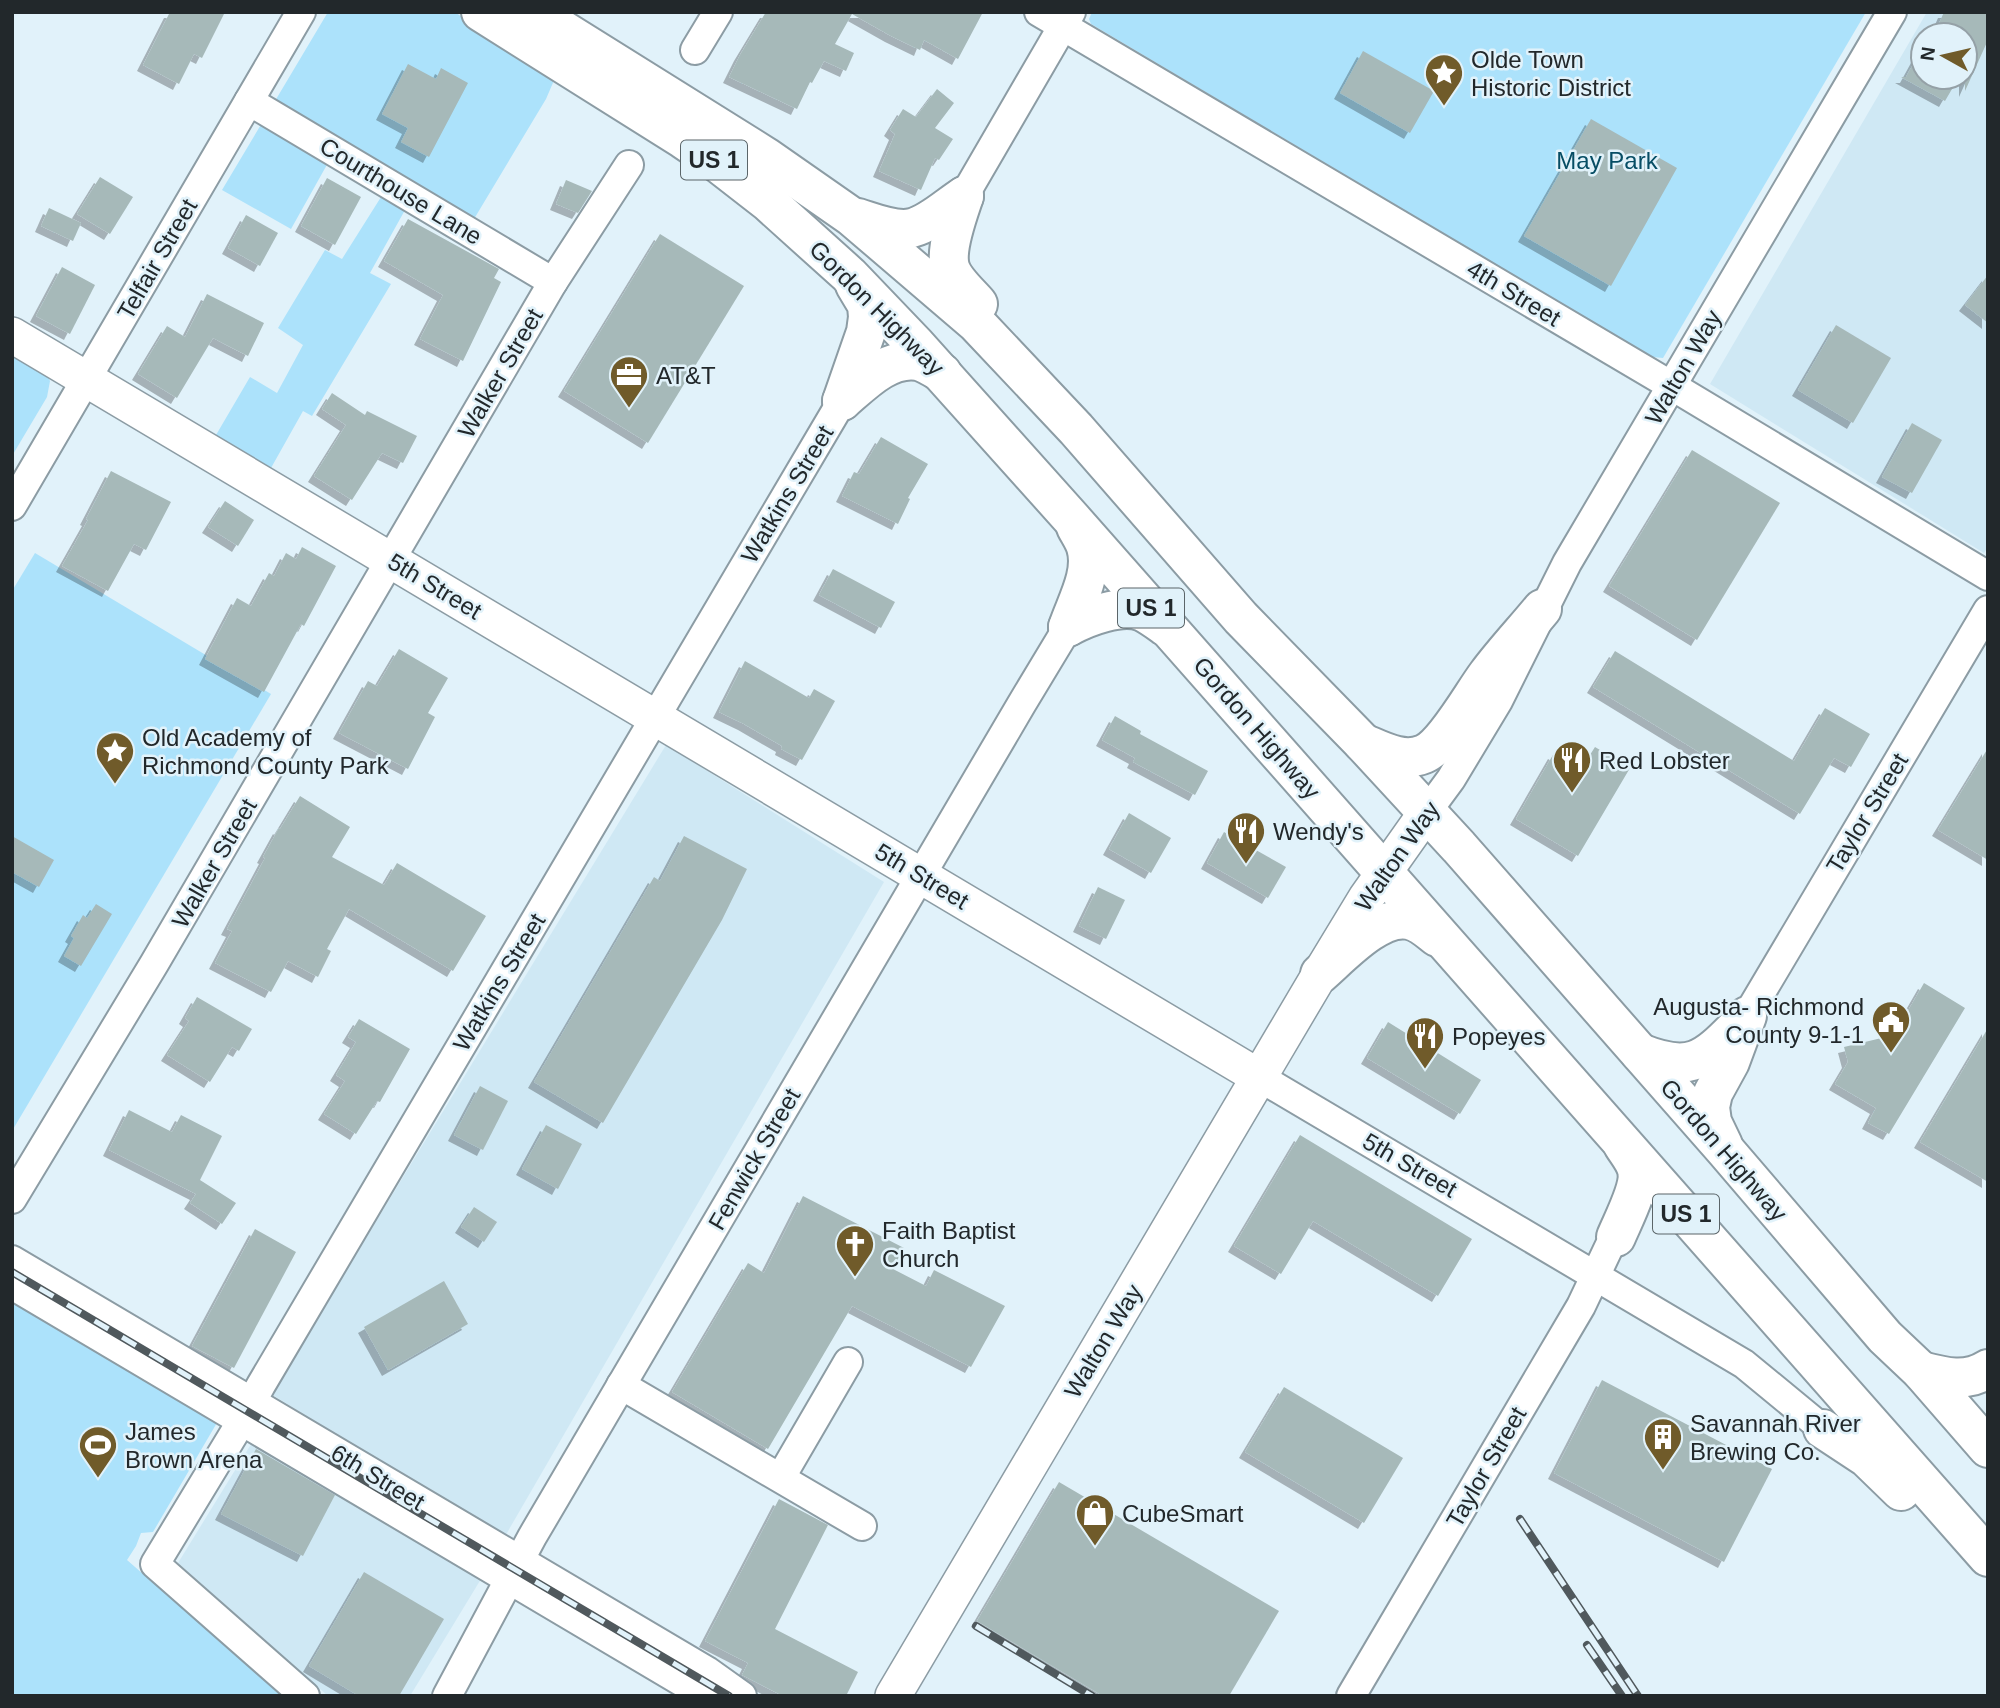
<svg xmlns="http://www.w3.org/2000/svg" width="2000" height="1708" font-family="Arial,sans-serif">
<style>
.built{fill:#cfe8f4;fill-rule:evenodd}
.green{fill:#ace2fb}
.building{fill:#a6b9b9;filter:url(#shadow)}
.lines{fill:none;stroke-linecap:round;stroke-linejoin:round}
.minor-casing{stroke:#8c9ca4;stroke-width:32}
.major-casing{stroke:#8c9ca4;stroke-width:38}
.highway-casing{stroke:#8c9ca4;stroke-width:42}
.minor{stroke:#fff;stroke-width:28}
.major{stroke:#fff;stroke-width:35}
.highway{stroke:#fff;stroke-width:38}
.rail-casing{stroke:#50595d;stroke-width:8}
.rail{stroke:#e1f2fa;stroke-width:5;stroke-dasharray:16;stroke-linecap:butt}
.labels{text-anchor:middle;dominant-baseline:central;stroke-width:5;stroke-linejoin:round;paint-order:stroke}
.shield{fill:#e1f2fa;stroke:#5b6569;stroke-width:2}
.shield-label{font-size:23px;font-weight:bold;fill:#22282b}
.poi-label{font-size:24px;fill:#22282b;stroke:#e1f2fa;text-anchor:start}
.park-label{font-size:24px;fill:#064d64;stroke:#e1f2fa}
.street-label{font-size:24px;fill:#22282b;stroke:#e1f2fa}
</style>
<defs>
<filter id="shadow"><feDropShadow dx="-6" dy="6" stdDeviation="0" flood-color="#0004"/></filter>
</defs>
<rect width="100%" height="100%" fill="#e1f2fa"/>
<g class="built">
<path d="M 1927,12 L 1988,12 L 1988,547 L 1984,553 L 1710,384 ZM 1923,35 L 1965,35 L 1965,77 L 1923,77 Z"/>
<polygon points="666,745 884,882 504,1538 271,1394"/>
<polygon points="253,1441 481,1579 410,1696 328,1696 178,1563"/>
</g>
<g class="green">
<polygon points="328,12 455,12 493,40 555,78 546,99 471,224 415,192 370,273 391,284 312,416 303,411 271,468 216,435 250,377 277,393 303,345 278,328 325,250 342,259 393,178 338,145 291,229 222,190"/>
<polygon points="1092,12 1866,12 1663,358 1653,357 1640,350 1091,24 1089,19"/>
<polygon points="12,355 47,375 50,381 47,397 12,456"/>
<polygon points="35,553 271,694 12,1131 12,591"/>
<polygon points="12,1290 218,1421 153,1532 141,1533 136,1546 127,1560 283,1696 12,1696"/>
</g>
<g class="building">
<polygon points="170,12 225,12 202,58 194,54 179,84 143,65"/>
<polygon points="766,12 983,12 958,59 924,40 920,50 891,36 852,14 835,44 854,53 846,71 824,61 812,83 810,82 797,109 729,77 740,55"/>
<polygon points="1944,12 1988,12 1988,40 1965,91 1965,35 1934,35"/>
<polygon points="1923,46 1923,77 1959,77 1945,101 1901,77 1906,77"/>
<polygon points="1363,51 1434,91 1410,133 1340,93"/>
<polygon points="408,64 436,79 441,68 468,83 429,157 401,142 408,128 382,114"/>
<polygon points="937,89 954,103 935,128 953,139 939,160 935,158 921,190 879,171 895,134 890,130 903,109 916,117"/>
<polygon points="1591,119 1677,168 1611,286 1524,236"/>
<polygon points="100,177 133,197 110,234 77,214"/>
<polygon points="327,178 361,197 335,245 301,226"/>
<polygon points="566,180 592,191 578,213 556,204"/>
<polygon points="49,208 81,223 73,241 41,226"/>
<polygon points="246,215 278,233 260,266 228,248"/>
<polygon points="408,219 499,269 494,278 501,282 463,361 420,339 443,295 384,261"/>
<polygon points="660,234 744,286 648,443 564,391"/>
<polygon points="62,267 95,285 70,334 36,316"/>
<polygon points="1988,275 1988,323 1965,305"/>
<polygon points="207,294 264,323 248,356 213,338 177,398 138,374 167,326 185,337"/>
<polygon points="1836,325 1891,358 1853,423 1798,390"/>
<polygon points="332,393 365,415 367,411 417,436 403,463 382,453 352,500 314,476 346,425 322,409"/>
<polygon points="1912,423 1942,440 1912,493 1882,477"/>
<polygon points="881,437 928,464 908,498 910,499 898,524 842,496 854,472 859,474"/>
<polygon points="1692,450 1780,503 1697,640 1609,586"/>
<polygon points="111,471 171,502 146,550 134,544 108,591 62,566 88,520 86,519"/>
<polygon points="225,501 254,520 238,546 208,527"/>
<polygon points="302,547 336,566 304,626 301,624 264,692 205,659 237,598 251,606 269,573 274,576 286,553 296,559"/>
<polygon points="833,569 895,602 881,628 819,595"/>
<polygon points="399,649 448,678 428,713 435,717 408,769 339,733 368,681 377,686"/>
<polygon points="1615,651 1794,761 1825,708 1870,734 1851,767 1834,758 1800,814 1593,687"/>
<polygon points="745,661 809,698 814,689 835,701 802,760 781,749 782,746 744,724 719,712"/>
<polygon points="1115,716 1141,731 1140,734 1208,771 1195,795 1133,762 1135,758 1102,740"/>
<polygon points="1595,747 1630,768 1578,856 1516,819 1554,753 1581,769"/>
<polygon points="1988,748 1988,860 1938,830"/>
<polygon points="300,796 350,827 332,857 384,885 397,863 486,916 453,971 349,909 327,949 331,951 318,977 288,961 271,992 215,963 232,931 227,929 265,858 263,857 279,828 280,829"/>
<polygon points="1129,813 1171,838 1151,873 1109,849"/>
<polygon points="1224,832 1286,867 1268,898 1207,863"/>
<polygon points="12,836 54,860 39,887 12,872"/>
<polygon points="684,836 747,869 722,920 603,1123 534,1082 654,877 660,881"/>
<polygon points="1098,887 1125,900 1106,939 1079,926"/>
<polygon points="96,904 112,914 81,966 64,956 74,938 71,936 83,915 87,918"/>
<polygon points="1924,983 1965,1008 1889,1134 1868,1123 1876,1108 1835,1084 1848,1062 1844,1047 1894,1035"/>
<polygon points="197,997 252,1029 239,1051 232,1047 210,1082 167,1055 189,1021 185,1018"/>
<polygon points="359,1019 410,1049 380,1102 377,1101 356,1134 324,1114 345,1081 336,1075 356,1042 348,1037"/>
<polygon points="1388,1022 1481,1080 1460,1114 1367,1058"/>
<polygon points="1988,1028 1988,1182 1920,1142"/>
<polygon points="480,1086 508,1101 483,1150 454,1135"/>
<polygon points="129,1110 172,1132 181,1115 222,1136 200,1180 236,1203 222,1224 190,1203 196,1194 109,1150"/>
<polygon points="546,1125 582,1144 558,1189 522,1169"/>
<polygon points="1300,1135 1472,1239 1438,1296 1313,1221 1281,1274 1234,1246"/>
<polygon points="803,1196 904,1248 893,1269 926,1286 934,1270 1005,1306 971,1367 852,1306 768,1449 672,1392 748,1263 764,1273"/>
<polygon points="474,1207 497,1222 484,1242 461,1227"/>
<polygon points="255,1229 296,1252 234,1368 192,1346"/>
<polygon points="444,1281 468,1324 388,1370 364,1327"/>
<polygon points="1602,1380 1772,1469 1724,1562 1554,1473"/>
<polygon points="1284,1387 1403,1458 1364,1523 1245,1452"/>
<polygon points="256,1449 335,1495 303,1556 221,1514"/>
<polygon points="1059,1482 1279,1611 1229,1696 1103,1696 977,1621"/>
<polygon points="779,1499 828,1525 775,1629 858,1672 846,1696 783,1696 742,1675 748,1663 705,1641"/>
<polygon points="364,1572 444,1619 399,1696 359,1696 309,1666"/>
</g>
<g class="lines">
<g class="minor-casing">
<g id="minor">
<polyline points="1039,12 1672,386 1988,576"/>
<polyline points="695,50 718,12"/>
<polyline points="249,101 553,282"/>
<polyline points="964,196 1071,12"/>
<polyline points="12,506 301,12"/>
<polyline points="1426,813 1451,779 1498,701 1567,563 1892,12"/>
<polyline points="1747,1016 1988,610"/>
<polyline points="1259,1077 1744,1364 1823,1429"/>
<polyline points="12,1199 154,964 553,282 629,165"/>
<polyline points="12,1260 707,1671 742,1696"/>
<polyline points="12,1285 706,1696"/>
<polyline points="621,1385 862,1526"/>
<polyline points="781,1477 848,1362"/>
<polyline points="305,1696 155,1564 235,1432 261,1385 842,401"/>
<polyline points="447,1696 532,1537 1021,705 1068,627"/>
<polyline points="1351,1696 1581,1306 1609,1247 1616,1237"/>
</g>
</g>
<g class="major-casing">
<g id="major">
<polyline points="12,335 1259,1077"/>
<polyline points="893,1696 1320,974 1366,898 1426,813"/>
</g>
</g>
<g class="highway-casing">
<g id="highway">
<polyline points="481,12 683,139 714,160 768,202 849,275 916,345 1072,519 1988,1557"/>
<polyline points="534,12 766,157 852,217 976,323 1076,429 1241,618 1363,743 1459,847 1725,1150 1885,1337 1921,1371 1988,1448"/>
<path d="M 964,196 C 958,214 947,243 949,262 C 950,278 969,293 978,304"/>
<path d="M 858,218 C 874,223 895,232 912,228 C 931,223 948,206 964,196"/>
<polyline points="842,401 866,332 868,317 867,305 855,285"/>
<path d="M 842,401 C 862,384 888,356 918,361 C 926,363 935,369 942,373"/>
<path d="M 1068,627 C 1076,603 1094,573 1086,547 C 1084,540 1079,533 1076,527"/>
<path d="M 1068,627 C 1086,617 1122,603 1143,612 C 1151,616 1159,622 1166,627"/>
<path d="M 1363,743 C 1382,751 1403,763 1424,754 C 1445,745 1472,695 1487,675 C 1504,652 1524,631 1542,609"/>
<path d="M 1320,974 C 1342,955 1379,914 1409,920 C 1420,922 1428,930 1437,937"/>
<path d="M 1640,1053 C 1690,1073 1704,1061 1739,1025"/>
<polyline points="1723,1145 1712,1122 1710,1107 1713,1093 1730,1062 1747,1016"/>
<path d="M 1616,1237 C 1623,1220 1641,1187 1637,1170 C 1635,1161 1628,1153 1623,1145"/>
<path d="M 1921,1371 C 1944,1377 1966,1383 1988,1369"/>
<polyline points="1823,1429 1867,1458 1901,1491"/>
</g>
</g>
<use href="#minor" class="minor"/>
<use href="#major" class="major"/>
<use href="#highway" class="highway"/>
<g class="rail-casing">
<g id="rail">
<polyline points="12,1272 729,1696"/>
<polyline points="1520,1519 1638,1696"/>
<polyline points="976,1626 1092,1696"/>
<polyline points="1587,1645 1622,1696"/>
</g>
</g>
<use href="#rail" class="rail"/>
</g>
<defs>
<g id="sight-pin" transform="scale(2.0125)"><path d="M0 17L-7.5 6A9.5 9.5 0 1 1 7.5 6Z" fill="#705b2a" stroke="#e1f2fa"/><path d="M0-6L1.8-2.2L6-1.7L2.9 1.2L3.7 5.4L0 3.3L-3.7 5.4L-2.9 1.2L-6-1.7L-1.8-2.2Z" fill="#fff"/></g>
<g id="office-pin" transform="scale(2.0125)"><path d="M0 17L-7.5 6A9.5 9.5 0 1 1 7.5 6Z" fill="#705b2a" stroke="#e1f2fa"/><path d="M-6-3h4V-5.5h4V-3h4V5H-6ZM-1-4.5V-3h2v-1.5ZM-6 0V1H6V0Z" fill="#fff"/></g>
<g id="restaurant-pin" transform="scale(2.0125)"><path d="M0 17L-7.5 6A9.5 9.5 0 1 1 7.5 6Z" fill="#705b2a" stroke="#e1f2fa"/><path d="M-5-6h1v4h1v-4h1v4h1v-4h1v5L-1.5 .5V6h-2V.5L-5-1ZM5-6V6H3V1.5H1.5Q1.5-4 5-6Z" fill="#fff"/></g>
<g id="civic-pin" transform="scale(2.0125)"><path d="M0 17L-7.5 6A9.5 9.5 0 1 1 7.5 6Z" fill="#705b2a" stroke="#e1f2fa"/><path d="M-.6-6.5H3V-4.5H.6V-3L4-1V1h2V6H-6V1h2V-1L-.6-3ZM-1.2 2.5V6h2.4V2.5Z" fill="#fff"/></g>
<g id="church-pin" transform="scale(2.0125)"><path d="M0 17L-7.5 6A9.5 9.5 0 1 1 7.5 6Z" fill="#705b2a" stroke="#e1f2fa"/><path d="M-1.2-6h2.4v3.5h3.3v2.4h-3.3V6h-2.4V-.1h-3.3v-2.4h3.3Z" fill="#fff"/></g>
<g id="building-pin" transform="scale(2.0125)"><path d="M0 17L-7.5 6A9.5 9.5 0 1 1 7.5 6Z" fill="#705b2a" stroke="#e1f2fa"/><path d="M-4-6H4V6H1V3H-1V6H-4ZM-2.5-4.3h1.7v1.8h-1.7ZM.8-4.3h1.7v1.8H.8ZM-2.5-1h1.7V.8h-1.7ZM.8-1h1.7V.8H.8Z" fill="#fff"/></g>
<g id="stadium-pin" transform="scale(2.0125)"><path d="M0 17L-7.5 6A9.5 9.5 0 1 1 7.5 6Z" fill="#705b2a" stroke="#e1f2fa"/><path d="M0-5a6.5 5 0 1 0 0 10a6.5 5 0 1 0 0-10ZM-3.5-1.8h7v3.6h-7Z" fill="#fff"/></g>
<g id="shop-pin" transform="scale(2.0125)"><path d="M0 17L-7.5 6A9.5 9.5 0 1 1 7.5 6Z" fill="#705b2a" stroke="#e1f2fa"/><path d="M-5-2.5h2.3a2.7 3.5 0 0 1 5.4 0H5L5.5 6h-11ZM-1.5-2.5h3a1.5 2.3 0 0 0-3 0Z" fill="#fff"/></g>
</defs>
<g fill-rule="evenodd">
<use href="#sight-pin" x="1444" y="73"/>
<use href="#office-pin" x="629" y="375"/>
<use href="#sight-pin" x="115" y="751"/>
<use href="#restaurant-pin" x="1572" y="760"/>
<use href="#restaurant-pin" x="1246" y="831"/>
<use href="#civic-pin" x="1891" y="1020"/>
<use href="#restaurant-pin" x="1425" y="1036"/>
<use href="#church-pin" x="855" y="1244"/>
<use href="#building-pin" x="1663" y="1437"/>
<use href="#stadium-pin" x="98" y="1445"/>
<use href="#shop-pin" x="1095" y="1513"/>
</g>
<g class="labels">
<g class="shield">
<rect x="681" y="140.5" width="66" height="39" rx="5"/>
<rect x="1118" y="588.5" width="66" height="39" rx="5"/>
<rect x="1653" y="1194.5" width="66" height="39" rx="5"/>
</g>
<g class="shield-label">
<text x="714" y="160">US 1</text>
<text x="1151" y="608">US 1</text>
<text x="1686" y="1214">US 1</text>
</g>
<g class="poi-label">
<text x="1471" y="59">Olde Town<tspan x="1471" dy="28">Historic District</tspan></text>
<text x="656" y="375">AT&amp;T</text>
<text x="142" y="737">Old Academy of<tspan x="142" dy="28">Richmond County Park</tspan></text>
<text x="1599" y="760">Red Lobster</text>
<text x="1273" y="831">Wendy's</text>
<text x="1864" y="1006" text-anchor="end">Augusta- Richmond<tspan x="1864" dy="28">County 9-1-1</tspan></text>
<text x="1452" y="1036">Popeyes</text>
<text x="882" y="1230">Faith Baptist<tspan x="882" dy="28">Church</tspan></text>
<text x="1690" y="1423">Savannah River<tspan x="1690" dy="28">Brewing Co.</tspan></text>
<text x="125" y="1431">James<tspan x="125" dy="28">Brown Arena</tspan></text>
<text x="1122" y="1513">CubeSmart</text>
</g>
<g class="park-label">
<text x="1607" y="160">May Park</text>
</g>
<g class="street-label">
<text transform="translate(401 191) rotate(31)">Courthouse Lane</text>
<text transform="translate(157 259) rotate(-60)">Telfair Street</text>
<text transform="translate(1514 293) rotate(31)">4th Street</text>
<text transform="translate(877 308) rotate(45)">Gordon Highway</text>
<text transform="translate(1683 367) rotate(-60)">Walton Way</text>
<text transform="translate(500 373) rotate(-60)">Walker Street</text>
<text transform="translate(787 494) rotate(-59)">Watkins Street</text>
<text transform="translate(435 586) rotate(31)">5th Street</text>
<text transform="translate(1257 728) rotate(49)">Gordon Highway</text>
<text transform="translate(1867 813) rotate(-59)">Taylor Street</text>
<text transform="translate(1397 856) rotate(-55)">Walton Way</text>
<text transform="translate(214 863) rotate(-60)">Walker Street</text>
<text transform="translate(922 876) rotate(31)">5th Street</text>
<text transform="translate(499 982) rotate(-59)">Watkins Street</text>
<text transform="translate(1724 1150) rotate(49)">Gordon Highway</text>
<text transform="translate(754 1159) rotate(-60)">Fenwick Street</text>
<text transform="translate(1410 1165) rotate(30)">5th Street</text>
<text transform="translate(1103 1341) rotate(-59)">Walton Way</text>
<text transform="translate(1486 1467) rotate(-60)">Taylor Street</text>
<text transform="translate(378 1477) rotate(31)">6th Street</text>
</g>
</g>
<rect width="2000" height="1708" fill="none" stroke="#22282b" stroke-width="28"/>
<g transform="translate(1944 56) rotate(278)"><circle r="33" fill="#e1f2fa" stroke="#95a1a7" stroke-width="2"/>
<path d="M0-5L12 26L0 18L-12 26Z" fill="#705b2a"/>
<text y="-10" font-size="19" font-weight="bold" text-anchor="middle" fill="#22282b">N</text>
</g>
</svg>
